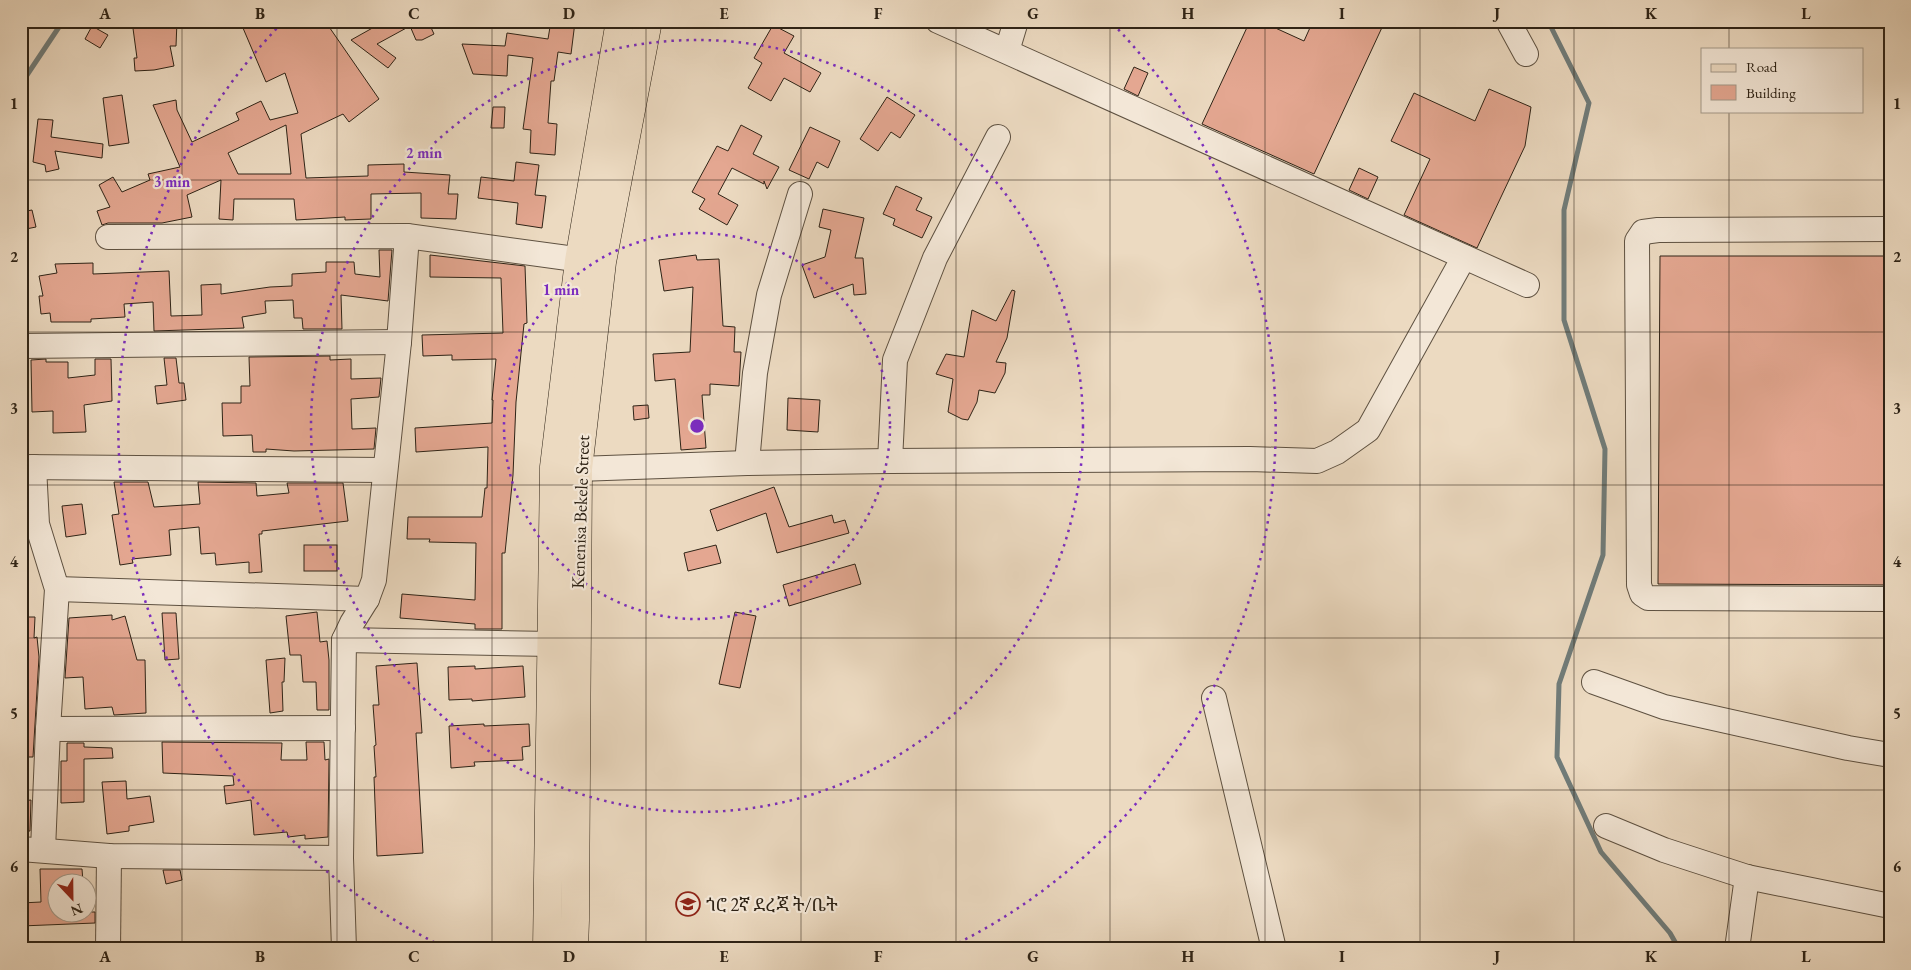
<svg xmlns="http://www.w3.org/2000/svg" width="1911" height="970" font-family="'EB Garamond','Noto Serif Ethiopic',serif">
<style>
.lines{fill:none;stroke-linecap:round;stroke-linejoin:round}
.stream{stroke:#707c7a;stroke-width:5}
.building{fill:#e4a791;stroke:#2e2316;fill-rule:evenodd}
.minor-casing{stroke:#5e5141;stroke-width:26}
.major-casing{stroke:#2e2316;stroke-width:29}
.minor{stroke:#f3e7d7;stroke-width:24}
.major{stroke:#ecdac1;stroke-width:28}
.grid{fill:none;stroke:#2e2316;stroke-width:1;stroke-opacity:0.55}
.ring{fill:none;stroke:#7b2cbf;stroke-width:2.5;stroke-dasharray:2.5 5}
.labels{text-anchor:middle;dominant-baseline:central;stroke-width:4.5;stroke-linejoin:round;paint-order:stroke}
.street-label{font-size:18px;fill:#2e2316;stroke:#f3e7d7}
.poi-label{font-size:18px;fill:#2e2316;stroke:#f3e7d7;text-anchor:start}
.centre{fill:#7b2cbf;stroke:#f3e7d7;stroke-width:2.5}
.ring-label{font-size:15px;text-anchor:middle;font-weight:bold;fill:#7b2cbf;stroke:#f3e7d7;stroke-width:4.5;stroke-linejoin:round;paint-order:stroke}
.neatline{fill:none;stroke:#2e2316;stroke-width:2}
.grid-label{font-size:16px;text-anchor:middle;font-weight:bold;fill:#2e2316}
</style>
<rect width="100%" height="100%" fill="#ecdac1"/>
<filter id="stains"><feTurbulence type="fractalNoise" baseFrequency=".004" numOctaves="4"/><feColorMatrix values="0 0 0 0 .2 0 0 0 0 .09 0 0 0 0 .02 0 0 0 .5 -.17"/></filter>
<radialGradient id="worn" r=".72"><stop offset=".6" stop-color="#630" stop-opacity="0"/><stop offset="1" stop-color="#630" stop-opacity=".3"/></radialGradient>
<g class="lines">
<g class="stream">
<polyline points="1548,21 1589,103 1564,210 1564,320 1605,449 1603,555 1559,684 1557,757 1601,852 1670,933 1679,949"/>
<polyline points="21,84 63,21"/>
</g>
</g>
<g class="building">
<polygon points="132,21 177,21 176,46 170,46 174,66 154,70 135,71 134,58 137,58"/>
<path d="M 240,21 L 325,21 L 379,99 L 349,122 L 343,114 L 301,134 L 306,178 L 368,176 L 368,165 L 404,164 L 404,172 L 450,175 L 448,194 L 458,194 L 456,219 L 421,218 L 421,193 L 371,194 L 371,219 L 345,220 L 345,217 L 296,220 L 294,199 L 234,199 L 233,220 L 219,219 L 221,180 L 187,195 L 192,217 L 162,223 L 108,223 L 102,225 L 97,211 L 110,207 L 99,185 L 113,177 L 122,192 L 150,180 L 148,174 L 180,167 L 153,105 L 176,100 L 177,110 L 192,142 L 239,120 L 236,113 L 261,101 L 270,120 L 298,113 L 285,73 L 266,82 ZM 286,125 L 291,174 L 238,174 L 228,153 Z"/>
<polygon points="385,21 428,21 434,34 422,40 416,40 410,26 377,44 396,58 388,68 351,40"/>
<polygon points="551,21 575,22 571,54 558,52 554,81 551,81 548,123 557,124 555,155 530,153 531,130 523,129 533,58 508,55 507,76 473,74 462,44 505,46 507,33 548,39"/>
<polygon points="1250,21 1260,21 1304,41 1313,21 1385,21 1314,174 1202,124"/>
<polygon points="773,25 794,36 784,53 821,73 810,92 784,78 771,101 748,88 762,63 754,58"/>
<polygon points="92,26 108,35 100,48 85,39"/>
<polygon points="1134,67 1148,73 1138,96 1124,89"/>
<polygon points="1489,89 1531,107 1525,146 1477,248 1404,215 1430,159 1391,141 1414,93 1475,121"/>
<polygon points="122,95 129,143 109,146 103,98"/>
<polygon points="887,97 915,115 900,138 891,132 878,151 860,139"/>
<polygon points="493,107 505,107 504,128 491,128"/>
<polygon points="38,119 53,120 51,137 103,144 102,158 55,151 59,169 46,172 45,165 33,162"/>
<polygon points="741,125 762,136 753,154 779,167 767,189 764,181 764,184 732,168 718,194 738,205 727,225 699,209 705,199 692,192 717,146 728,151"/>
<polygon points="810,127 840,141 828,168 817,162 809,179 789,170"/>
<polygon points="516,162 539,165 535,195 546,196 542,228 516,224 518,203 478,198 481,177 514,181"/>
<polygon points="1359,168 1378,177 1368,199 1349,190"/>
<polygon points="896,186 922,198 916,210 932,217 922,238 893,225 895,219 883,214"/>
<polygon points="823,209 864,218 855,258 863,258 866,294 854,295 853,284 814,298 802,265 825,257 831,230 819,227"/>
<polygon points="32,210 36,227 21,230 21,212"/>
<polygon points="379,250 392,250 388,301 341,295 342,329 303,329 302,318 294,318 293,300 265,301 266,313 242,317 244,328 154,331 153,302 124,304 125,317 91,319 91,322 51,322 50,313 41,314 39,296 43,296 39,276 57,273 55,264 93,263 93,274 169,271 171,316 202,315 201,285 221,284 221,294 270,287 292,286 292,274 326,272 326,262 354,262 355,274 380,277"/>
<polygon points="430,255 525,266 527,323 524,324 516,402 513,475 505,553 502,553 502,629 475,629 475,624 400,618 402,594 475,600 476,543 429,542 430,539 407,539 408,517 482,517 485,488 487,488 488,447 416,452 415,428 492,423 493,400 492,400 496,359 452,360 452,355 423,356 422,335 503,333 501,278 430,277"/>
<polygon points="696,255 697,260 719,259 723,326 735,327 734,352 741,352 739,386 710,384 710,395 702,395 706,448 681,450 675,379 655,381 653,354 690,352 693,287 664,291 659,260"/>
<polygon points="1660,256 1890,256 1890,585 1658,584"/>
<polygon points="1012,290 1015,291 1007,338 996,362 1006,363 1005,373 995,393 979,390 977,402 968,420 962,419 948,412 953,379 936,374 946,354 964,357 972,310 996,321"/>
<polygon points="330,356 330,360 351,359 351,379 381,378 379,397 351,399 352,429 376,428 374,449 294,451 266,449 266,452 253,452 252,435 223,436 222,403 241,403 241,386 250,386 249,357"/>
<polygon points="164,358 176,358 179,383 184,383 186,400 157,404 155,386 167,385"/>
<polygon points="46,359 46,362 68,362 68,378 95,375 95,359 111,359 112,401 84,405 86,432 53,433 53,411 32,412 31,360"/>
<polygon points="788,398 820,400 818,432 787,430"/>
<polygon points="648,405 649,418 634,420 633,406"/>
<polygon points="114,482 148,482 154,507 200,504 198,482 256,483 257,496 289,493 287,483 343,483 348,521 262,531 262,534 259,534 262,572 249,573 249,562 216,565 215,553 201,554 199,527 169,530 171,555 132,559 133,563 120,565 112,515 119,514"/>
<polygon points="774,487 789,527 832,515 834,523 845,520 849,533 777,553 766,513 717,531 710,510"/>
<polygon points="82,504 86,534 66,537 62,506"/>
<rect x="304" y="545" width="33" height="26"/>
<polygon points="716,545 721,563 688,571 684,553"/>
<polygon points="855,564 861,584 789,606 783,585"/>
<polygon points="317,612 320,642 327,641 329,660 329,710 317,710 316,682 303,682 301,655 290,655 286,616"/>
<polygon points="735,612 756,616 740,688 719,684"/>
<polygon points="162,613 176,613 179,659 165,660"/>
<polygon points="112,615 112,620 125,616 137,660 145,660 146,713 114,715 112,707 85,709 83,677 65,678 69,618"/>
<polygon points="21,617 35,617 34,638 37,637 39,657 33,757 21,757 21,726 26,725 27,688 21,688"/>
<polygon points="285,658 284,682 282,682 283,711 270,713 266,660"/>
<polygon points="417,663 422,733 416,733 423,853 377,856 374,777 376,777 374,746 376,745 373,705 379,705 376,666"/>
<polygon points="475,666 475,669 523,666 525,697 472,701 472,699 449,700 448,667"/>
<polygon points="484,724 484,726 529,724 530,746 522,747 523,760 474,762 475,766 451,768 449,726"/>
<polygon points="162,742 282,743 281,760 307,760 306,742 324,742 325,760 329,759 328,837 305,839 305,835 288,837 287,832 254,835 251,800 226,804 224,786 234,785 233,776 163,773"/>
<polygon points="67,743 84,743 84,747 112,748 113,758 84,759 84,802 61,803 61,761 67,761"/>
<polygon points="126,781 127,799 150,796 154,822 129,826 129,831 107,834 102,782"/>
<polygon points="31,800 30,831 21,831 21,801"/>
<polygon points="40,869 82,869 83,882 58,882 58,912 95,912 95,923 21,926 21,903 41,902"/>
<polygon points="163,870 180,870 182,880 166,884"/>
</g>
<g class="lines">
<g class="minor-casing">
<g id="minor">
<polyline points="938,21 1527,285"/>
<polyline points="1508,21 1526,54"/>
<polyline points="1007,51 1016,21"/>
<polyline points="1890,229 1658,230 1643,232 1637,241 1639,585 1642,594 1648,598 1890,599"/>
<polyline points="108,237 407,236 597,262"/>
<polyline points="21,346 399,342"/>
<polyline points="890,461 895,360 935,258 998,137"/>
<polyline points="747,463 755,373 769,295 800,194"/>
<polyline points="21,467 384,470"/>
<polyline points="34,467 37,524 57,589 48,729 43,850"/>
<polyline points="578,469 747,463 890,461 1250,459 1317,461 1337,452 1368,430 1464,257"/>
<polyline points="57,589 367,599"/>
<polyline points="344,640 552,644"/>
<polyline points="1594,682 1664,707 1848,748 1890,755"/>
<polyline points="1214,698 1274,949"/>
<polyline points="48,729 343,728"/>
<polyline points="1606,826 1664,850 1747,877 1890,906"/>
<polyline points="21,849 109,856 341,858"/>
<polyline points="108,949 109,856"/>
<polyline points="344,949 341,858 344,640 352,623 367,599 374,580 399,342 407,236"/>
<polyline points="1737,949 1747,877"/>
</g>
</g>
<g class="major-casing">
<g id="major">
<polyline points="547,949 554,467 579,261 620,21"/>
<polyline points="574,949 575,920 578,469 602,262 648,21"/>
</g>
</g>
<use href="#minor" class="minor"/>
<use href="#major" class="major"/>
</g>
<path class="grid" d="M 182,21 L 182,949M 337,21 L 337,949M 492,21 L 492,949M 646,21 L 646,949M 801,21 L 801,949M 956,21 L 956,949M 1110,21 L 1110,949M 1265,21 L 1265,949M 1420,21 L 1420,949M 1574,21 L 1574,949M 1729,21 L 1729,49M 1729,111 L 1729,949M 21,180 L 1890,180M 21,332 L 1890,332M 21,485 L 1890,485M 21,638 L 1890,638M 21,790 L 1890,790"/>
<g class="ring">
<circle cx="697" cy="426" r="193"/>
<circle cx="697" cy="426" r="386"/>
<path d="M448 949A579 579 0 0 1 281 24M1113 24A579 579 0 0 1 946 949"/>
</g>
<defs>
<g id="school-ring" transform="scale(1.25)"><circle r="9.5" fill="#f3e7d7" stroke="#8f2418" stroke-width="1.5"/><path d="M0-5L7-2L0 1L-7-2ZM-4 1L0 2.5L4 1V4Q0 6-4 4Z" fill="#8f2418"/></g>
</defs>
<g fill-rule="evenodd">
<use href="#school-ring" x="688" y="904"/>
</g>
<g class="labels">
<g class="street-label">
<text transform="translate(580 512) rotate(-88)">Kenenisa Bekele Street</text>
</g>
<g class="poi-label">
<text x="706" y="904">ጎሮ 2ኛ ደረጃ ት/ቤት</text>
</g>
</g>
<circle cx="697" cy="426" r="8" class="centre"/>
<g class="ring-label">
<text x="424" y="158">2 min</text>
<text x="172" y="187">3 min</text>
<text x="561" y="295">1 min</text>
</g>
<rect width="1911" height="970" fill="none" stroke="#ecdac1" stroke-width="55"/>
<rect x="1701" y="48" width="162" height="65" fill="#f3e7d7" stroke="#a4998a"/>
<rect x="1711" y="64" width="25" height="8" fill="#ecdac1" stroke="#a4998a"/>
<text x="1746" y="72" font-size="15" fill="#2e2316">Road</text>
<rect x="1711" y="85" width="25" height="15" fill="#e4a791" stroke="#a4998a"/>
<text x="1746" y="98" font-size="15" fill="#2e2316">Building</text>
<g transform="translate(72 898) rotate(158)"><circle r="24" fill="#f3e7d7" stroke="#a4998a"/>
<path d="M0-4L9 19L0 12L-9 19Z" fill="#8f2418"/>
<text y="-8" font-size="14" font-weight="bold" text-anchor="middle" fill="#2e2316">N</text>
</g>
<rect x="28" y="28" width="1856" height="914" class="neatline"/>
<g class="grid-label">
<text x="105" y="19">A</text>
<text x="260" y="19">B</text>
<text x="414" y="19">C</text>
<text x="569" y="19">D</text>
<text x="724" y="19">E</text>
<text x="878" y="19">F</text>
<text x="1033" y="19">G</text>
<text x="1188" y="19">H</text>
<text x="1342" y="19">I</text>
<text x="1497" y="19">J</text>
<text x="1651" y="19">K</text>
<text x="1806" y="19">L</text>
<text x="14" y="109">1</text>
<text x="1897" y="109">1</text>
<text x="14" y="262">2</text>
<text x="1897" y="262">2</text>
<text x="14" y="414">3</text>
<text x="1897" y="414">3</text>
<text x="14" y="567">4</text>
<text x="1897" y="567">4</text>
<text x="14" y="719">5</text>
<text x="1897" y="719">5</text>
<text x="14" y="872">6</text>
<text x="1897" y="872">6</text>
<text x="105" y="962">A</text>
<text x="260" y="962">B</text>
<text x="414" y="962">C</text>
<text x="569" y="962">D</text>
<text x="724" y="962">E</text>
<text x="878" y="962">F</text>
<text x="1033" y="962">G</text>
<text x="1188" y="962">H</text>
<text x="1342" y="962">I</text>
<text x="1497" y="962">J</text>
<text x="1651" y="962">K</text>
<text x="1806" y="962">L</text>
</g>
<rect width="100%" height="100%" filter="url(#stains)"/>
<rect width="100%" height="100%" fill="url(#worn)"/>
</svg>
